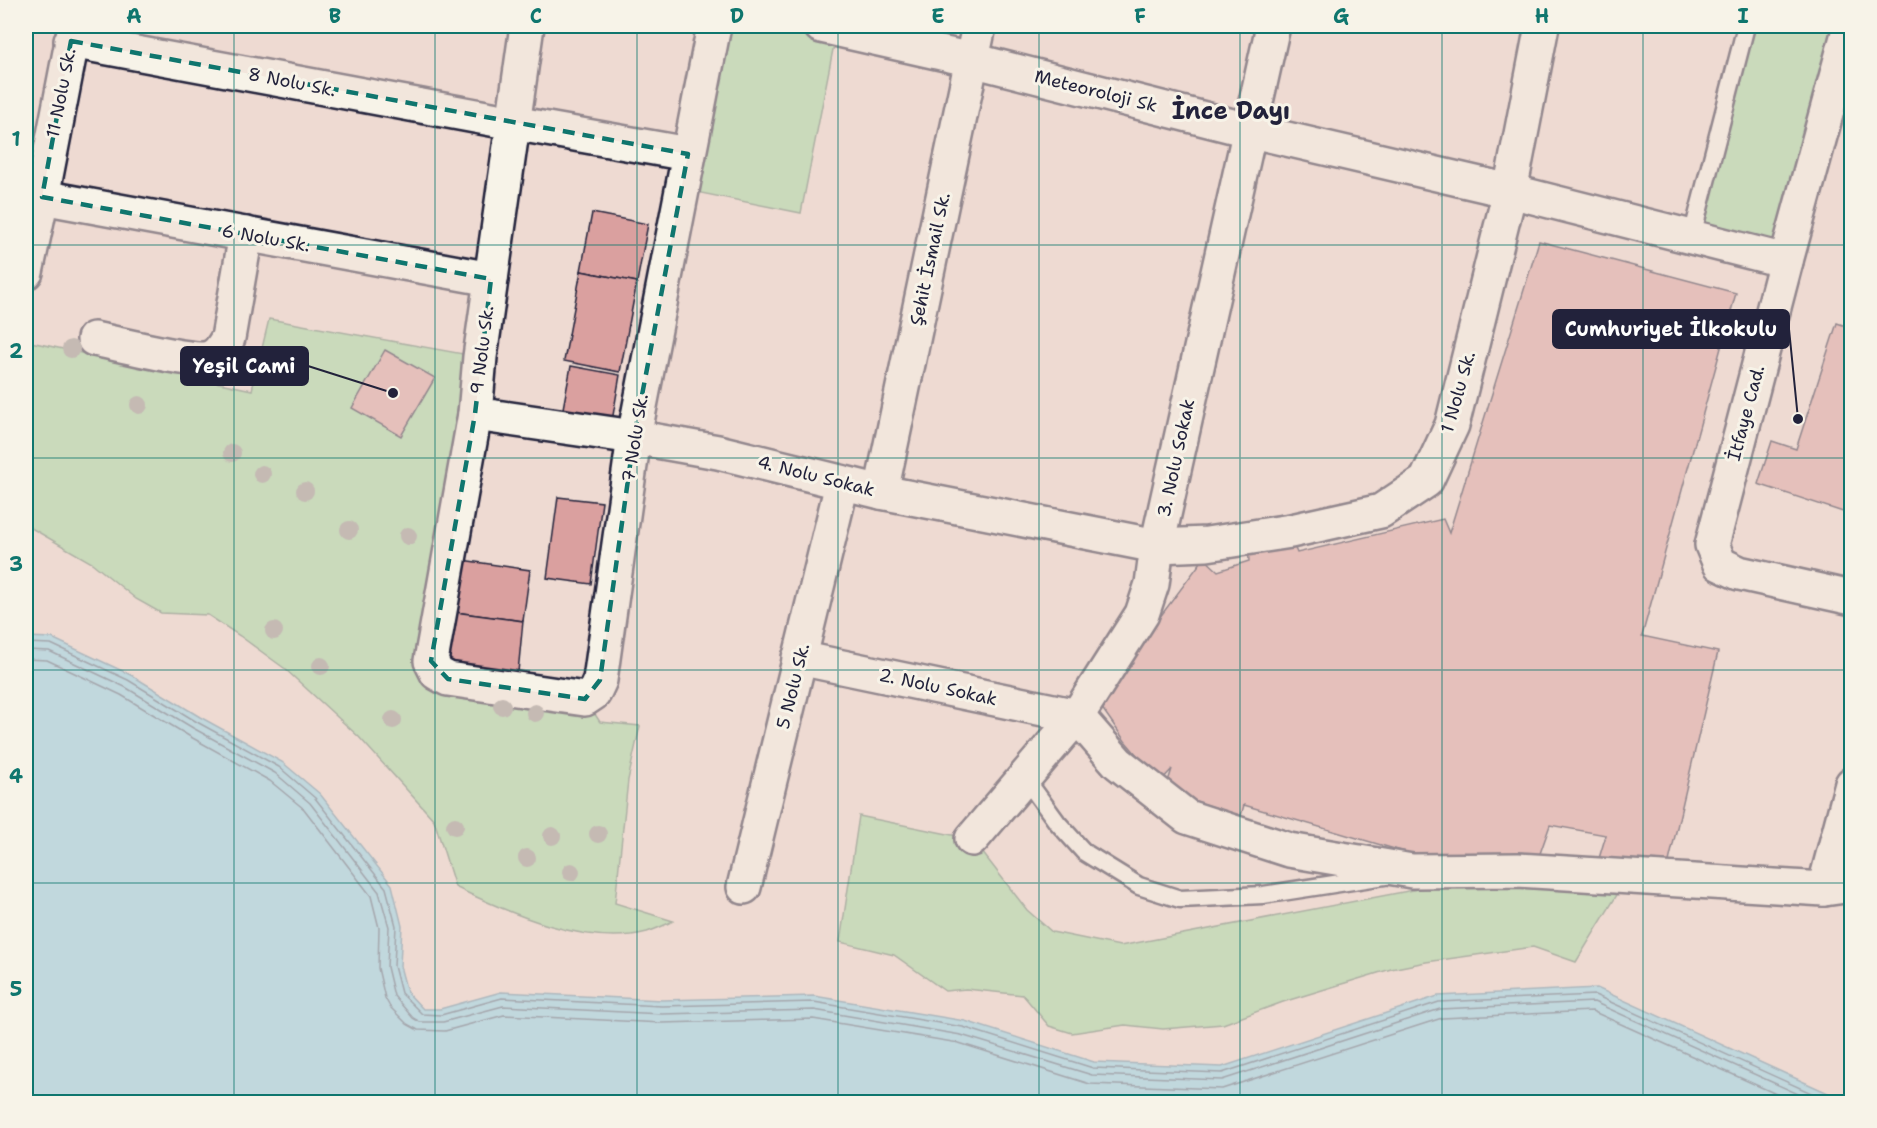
<svg xmlns="http://www.w3.org/2000/svg" width="1877" height="1128" font-family="'Shantell Sans',sans-serif">
<style>
.green{fill:#9dd9a0;stroke:#607e6e;stroke-width:1.5}
.water{fill:#8ad4eb;stroke:#608da5;stroke-width:1.5}
.lines{fill:none;stroke-linecap:round;stroke-linejoin:round}
.shore{stroke:#4c6981;stroke-width:1.5}
.building{fill:#daa09f;stroke:#22223b;stroke-width:1.5}
.lane-casing{stroke:#22223b;stroke-width:21}
.street-casing{stroke:#22223b;stroke-width:38}
.secondary-casing{stroke:#22223b;stroke-width:38}
.lane{stroke:#f7f3e8;stroke-width:16}
.street{stroke:#f7f3e8;stroke-width:33}
.secondary{stroke:#f7f3e8;stroke-width:33}
.tree{fill:#92938f}
.marked{fill:none;stroke:#0f766e;stroke-width:4.5;stroke-dasharray:12 8;stroke-linejoin:round}
.grid{fill:none;stroke:#0f766e;stroke-width:1.5;stroke-opacity:0.55}
.labels{text-anchor:middle;dominant-baseline:central;stroke-width:6;stroke-linejoin:round;paint-order:stroke}
.street-label{font-size:18px;fill:#22223b;stroke:#f7f3e8}
.district-label{font-size:24px;font-weight:bold;fill:#22223b;stroke:#f7f3e8}
.leader{fill:none;stroke:#22223b;stroke-width:2}
.callout-dot{fill:#22223b;stroke:#f7f3e8;stroke-width:2}
.callout{fill:#22223b;stroke:#22223b;stroke-width:2}
.callout-label{font-size:20px;text-anchor:middle;font-weight:bold;fill:#fff}
.neatline{fill:none;stroke:#0f766e;stroke-width:2}
.grid-label{font-size:20px;text-anchor:middle;font-weight:bold;fill:#0f766e}
</style>
<rect width="100%" height="100%" fill="#eedad2"/>
<filter id="ink" filterUnits="userSpaceOnUse"><feTurbulence type="fractalNoise" baseFrequency=".0167" numOctaves="2"/><feDisplacementMap in="SourceGraphic" scale="12" xChannelSelector="R" yChannelSelector="G"/><feConvolveMatrix kernelMatrix="1 2 1 2 8 2 1 2 1" color-interpolation-filters="sRGB"/></filter>
<g filter="url(#ink)">
<g class="green">
<polygon points="714,26 821,26 837,29 801,213 681,189"/>
<polygon points="1746,26 1850,26 1786,261 1692,236"/>
<path d="M 269,319 L 480,357 L 437,673 L 585,699 L 600,722 L 640,726 L 628,780 L 615,903 L 673,921 C 665,925 656,929 647,932 C 587,948 509,913 455,887 L 434,820 L 359,737 L 284,668 L 240,636 L 208,615 L 161,613 L 136,599 L 92,563 L 26,525 L 26,341 L 252,390 Z"/>
<polygon points="859,816 972,839 1027,910 1052,932 1120,946 1518,870 1628,877 1576,962 1533,947 1426,962 1391,969 1283,1002 1223,1024 1163,1029 1125,1025 1072,1033 1049,1026 1023,995 966,989 945,991 894,955 840,942"/>
</g>
<polygon class="water" points="26,637 52,638 131,675 200,717 282,762 320,794 392,885 402,926 400,966 407,992 423,1009 440,1009 501,992 662,1000 814,996 965,1021 1094,1062 1222,1067 1438,996 1597,988 1828,1093 1841,1102 26,1102"/>
<g class="lines">
<g class="shore">
<polyline points="26,643 51,644 128,680 197,722 279,767 315,798 386,888 396,926 394,966 401,993 422,1014 441,1015 502,998 662,1006 814,1002 963,1027 1093,1068 1222,1073 1439,1002 1595,995 1831,1102"/>
<polyline points="26,650 49,651 125,687 193,728 275,773 310,803 379,892 389,927 387,967 394,996 413,1018 420,1022 443,1022 503,1006 662,1014 814,1010 961,1035 1092,1075 1222,1080 1440,1009 1594,1002 1816,1102"/>
<polyline points="26,659 47,660 121,695 189,736 270,781 304,809 371,896 379,928 378,968 385,998 390,1007 407,1024 418,1030 445,1031 504,1015 662,1023 813,1019 959,1043 1090,1084 1222,1089 1442,1018 1592,1011 1794,1102"/>
</g>
</g>
<g class="building">
<polygon points="592,213 648,224 637,282 581,271"/>
<polygon points="1539,241 1736,293 1642,636 1718,652 1668,866 1597,865 1606,835 1550,825 1537,862 1422,857 1244,805 1241,816 1165,791 1172,769 1160,782 1125,741 1097,701 1204,558 1218,571 1249,561 1248,546 1292,541 1297,553 1443,519 1449,533"/>
<polygon points="581,271 637,282 620,372 564,361"/>
<polygon points="1837,323 1852,328 1852,515 1758,484 1772,441 1796,449"/>
<polygon points="385,350 435,378 401,436 352,408"/>
<polygon points="571,366 620,375 611,427 561,419"/>
<polygon points="558,497 602,502 591,584 547,578"/>
<polygon points="455,559 530,570 523,621 447,611"/>
<polygon points="447,611 523,621 518,672 440,663"/>
</g>
<g class="lines">
<g class="lane-casing">
<g id="lane">
<polyline points="1692,236 1746,26"/>
<polyline points="1025,778 1057,822 1084,852 1139,886 1180,899 1263,895 1385,876"/>
</g>
</g>
<g class="street-casing">
<g id="street">
<polyline points="527,26 480,357 475,414 431,661 437,673 448,679 585,699 594,693 600,680 634,437 714,26"/>
<polyline points="821,26 972,60 1248,130 1510,191 1786,261 1712,545 1720,564 1739,573 1852,598"/>
<polyline points="71,41 513,123 688,154"/>
<polyline points="42,197 491,279"/>
<polyline points="26,272 42,197 75,26"/>
<path d="M 94,339 C 115,343 193,363 209,358 C 219,355 223,346 228,338 L 246,234"/>
<polyline points="475,414 634,437 718,452 881,492 1157,546 1207,544 1291,531 1381,511 1426,481 1452,425 1510,191 1542,26"/>
<polyline points="881,492 979,26"/>
<polyline points="799,658 1077,716 1118,763 1187,817 1289,850 1412,871 1518,870 1824,889 1852,885"/>
<polyline points="972,839 1077,716 1142,614 1152,584 1157,546 1273,26"/>
<polyline points="744,887 842,484"/>
<polyline points="1824,889 1852,784"/>
</g>
</g>
<g class="secondary-casing">
<polyline id="secondary" points="1786,261 1850,26"/>
</g>
<use href="#lane" class="lane"/>
<use href="#street" class="street"/>
<use href="#secondary" class="secondary"/>
</g>
<g class="tree">
<circle cx="71" cy="349" r="9"/>
<circle cx="139" cy="405" r="9"/>
<circle cx="232" cy="453" r="9"/>
<circle cx="262" cy="474" r="9"/>
<circle cx="305" cy="491" r="9"/>
<circle cx="349" cy="530" r="9"/>
<circle cx="408" cy="536" r="9"/>
<circle cx="274" cy="631" r="9"/>
<circle cx="321" cy="666" r="9"/>
<circle cx="502" cy="706" r="9"/>
<circle cx="535" cy="713" r="9"/>
<circle cx="393" cy="720" r="9"/>
<circle cx="455" cy="826" r="9"/>
<circle cx="598" cy="834" r="9"/>
<circle cx="552" cy="836" r="9"/>
<circle cx="527" cy="858" r="9"/>
<circle cx="571" cy="872" r="9"/>
</g>
</g>
<path d="M0 0H1877V1128H0ZM 71,41 L 688,154 L 634,437 L 600,680 L 585,699 L 448,679 L 431,661 L 475,414 L 491,279 L 42,197 Z" fill="#eedad2" fill-opacity=".55" fill-rule="evenodd"/>
<path class="marked" d="M 71,41 L 688,154 L 634,437 L 600,680 L 585,699 L 448,679 L 431,661 L 475,414 L 491,279 L 42,197 Z"/>
<path class="grid" d="M 234,26 L 234,1102M 435,26 L 435,1102M 637,26 L 637,1102M 838,26 L 838,1102M 1039,26 L 1039,1102M 1240,26 L 1240,1102M 1442,26 L 1442,1102M 1643,26 L 1643,1102M 26,245 L 1852,245M 26,458 L 1852,458M 26,670 L 1852,670M 26,883 L 1852,883"/>
<g class="labels">
<g class="street-label">
<text transform="translate(292 82) rotate(11)">8 Nolu Sk.</text>
<text transform="translate(1096 91) rotate(14)">Meteoroloji Sk</text>
<text transform="translate(61 93) rotate(-79)">11 Nolu Sk.</text>
<text transform="translate(266 238) rotate(10)">6 Nolu Sk.</text>
<text transform="translate(930 259) rotate(-78)">Şehit İsmail Sk.</text>
<text transform="translate(482 350) rotate(-83)">9 Nolu Sk.</text>
<text transform="translate(1458 392) rotate(-74)">1 Nolu Sk.</text>
<text transform="translate(1746 413) rotate(-75)">İtfaye Cad.</text>
<text transform="translate(635 438) rotate(-81)">7 Nolu Sk.</text>
<text transform="translate(1176 458) rotate(-78)">3. Nolu Sokak</text>
<text transform="translate(816 476) rotate(14)">4. Nolu Sokak</text>
<text transform="translate(793 686) rotate(-76)">5 Nolu Sk.</text>
<text transform="translate(938 687) rotate(12)">2. Nolu Sokak</text>
</g>
<g class="district-label">
<text x="1231" y="111">İnce Dayı</text>
</g>
</g>
<path class="leader" d="M1798 419L1789 329M393 393L308 366"/>
<g class="callout-dot">
<circle cx="1798" cy="419" r="6"/>
<circle cx="393" cy="393" r="6"/>
</g>
<g class="callout">
<rect x="1553" y="310" width="236" height="38" rx="6"/>
<rect x="181" y="347" width="127" height="38" rx="6"/>
</g>
<g class="callout-label">
<text x="1671" y="336">Cumhuriyet İlkokulu</text>
<text x="244" y="373">Yeşil Cami</text>
</g>
<rect width="1877" height="1128" fill="none" stroke="#f7f3e8" stroke-width="66"/>
<rect x="33" y="33" width="1811" height="1062" class="neatline"/>
<g class="grid-label">
<text x="134" y="23">A</text>
<text x="335" y="23">B</text>
<text x="536" y="23">C</text>
<text x="737" y="23">D</text>
<text x="938" y="23">E</text>
<text x="1140" y="23">F</text>
<text x="1341" y="23">G</text>
<text x="1542" y="23">H</text>
<text x="1743" y="23">I</text>
<text x="16" y="146">1</text>
<text x="16" y="358">2</text>
<text x="16" y="571">3</text>
<text x="16" y="783">4</text>
<text x="16" y="996">5</text>
</g>
</svg>
